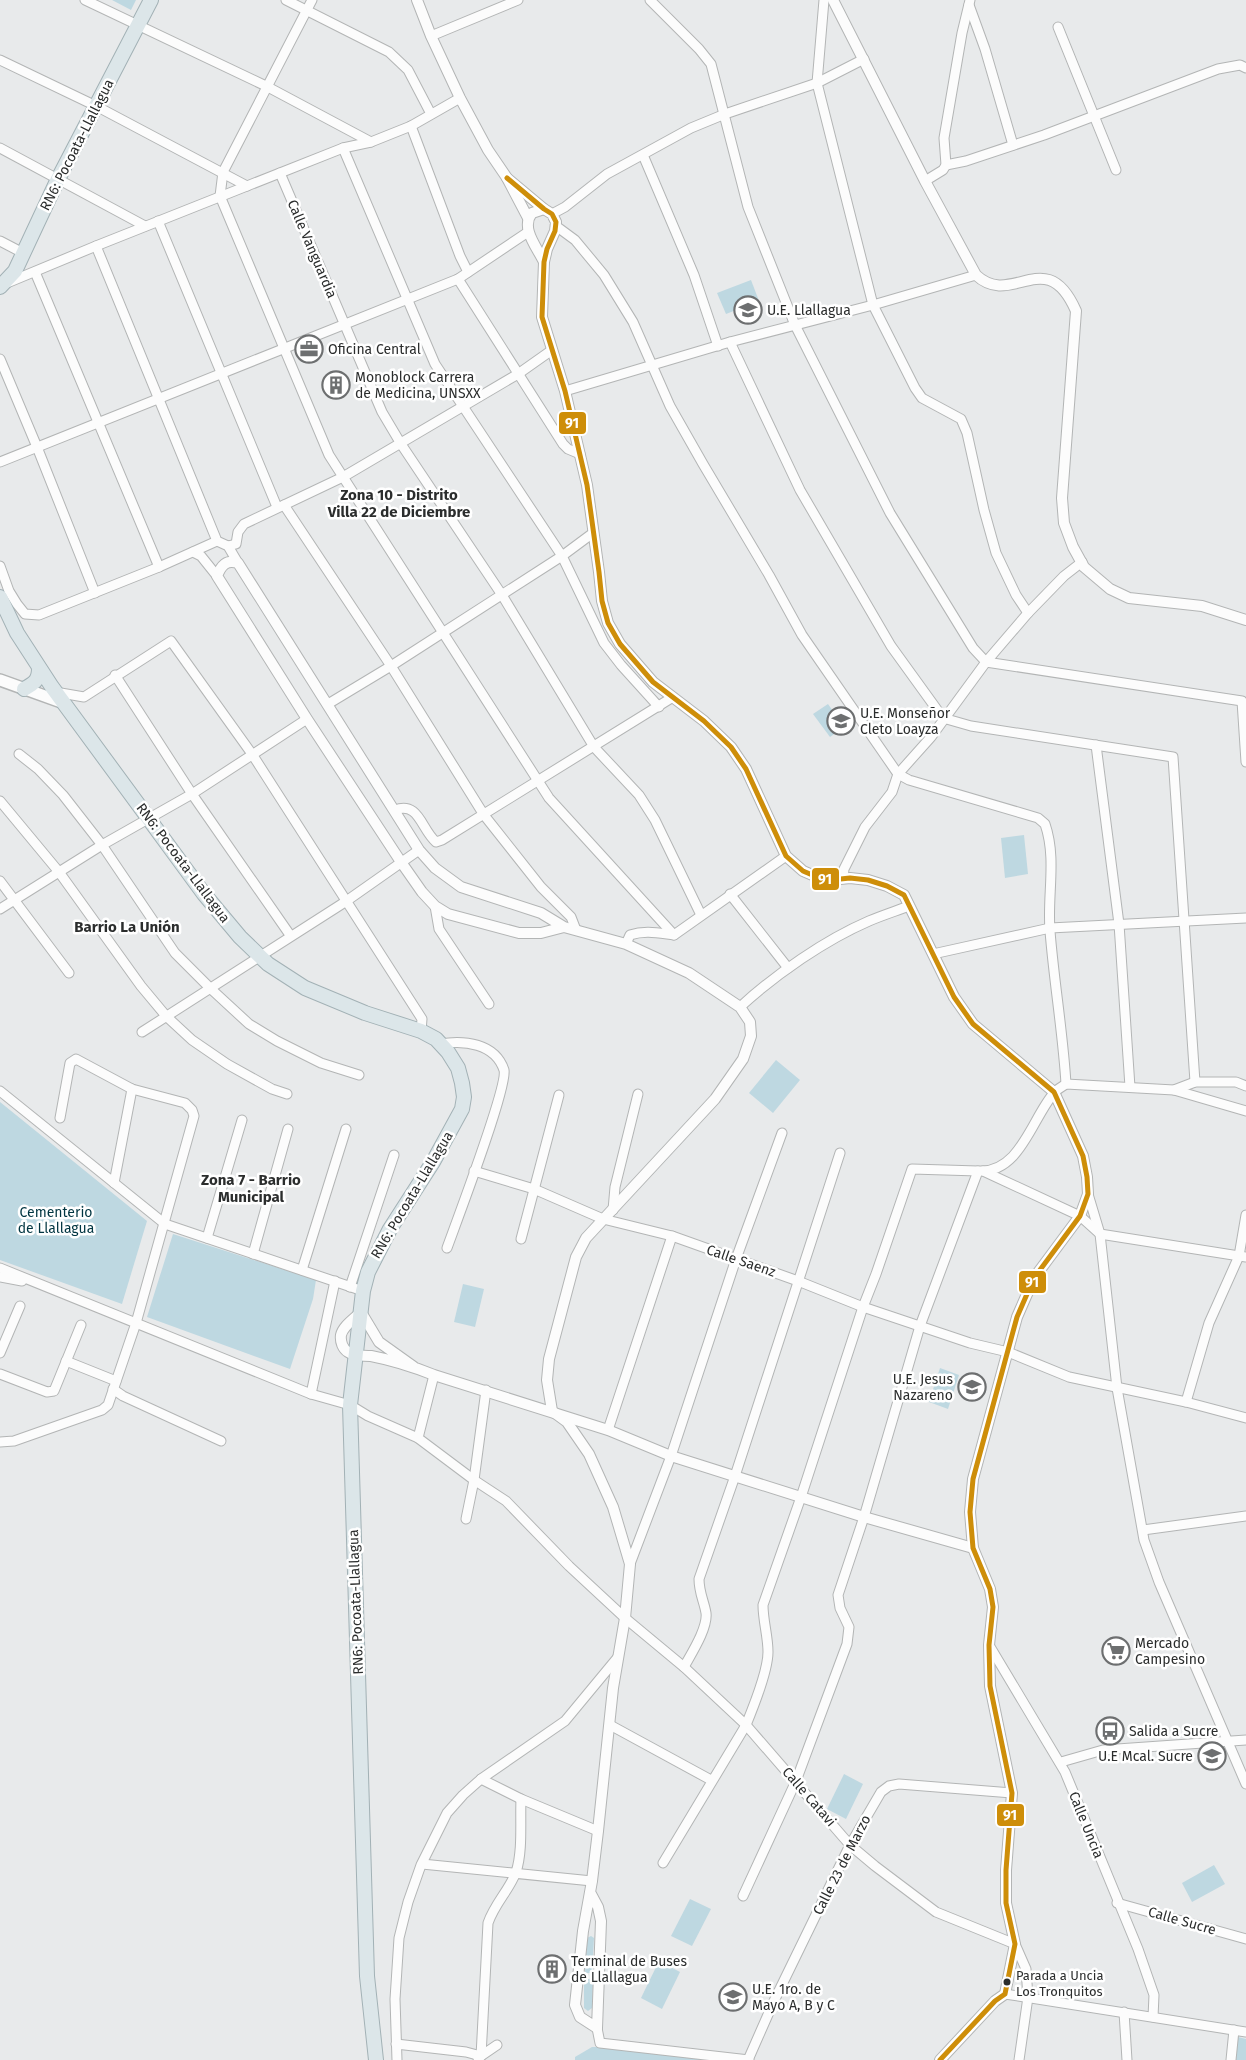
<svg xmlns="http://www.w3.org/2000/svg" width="1246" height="2060" font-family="'Fira Sans',sans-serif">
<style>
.green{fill:#bed8e1}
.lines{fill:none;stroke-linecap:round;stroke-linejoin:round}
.minor-casing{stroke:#b3b5b5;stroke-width:11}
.tertiary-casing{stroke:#b3b5b5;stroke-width:12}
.secondary-casing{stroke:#b3b5b5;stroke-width:14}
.trunk-casing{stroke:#a2b1b5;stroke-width:16}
.minor{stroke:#fcfcfc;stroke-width:9}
.tertiary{stroke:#fcfcfc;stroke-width:10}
.secondary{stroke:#fcfcfc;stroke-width:11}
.trunk{stroke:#dce6e9;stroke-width:14}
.bus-1-casing{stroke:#fff;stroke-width:9}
.bus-1{stroke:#ce8e09;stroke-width:5}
.bus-dot{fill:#2b2d2d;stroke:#fff;stroke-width:2}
.labels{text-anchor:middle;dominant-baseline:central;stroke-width:5;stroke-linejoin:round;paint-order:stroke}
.bus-label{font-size:13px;fill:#2b2d2d;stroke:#fff;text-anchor:start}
.street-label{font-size:14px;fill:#2b2d2d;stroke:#fff}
.poi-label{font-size:14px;fill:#2b2d2d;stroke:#fff;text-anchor:start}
.park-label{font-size:14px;fill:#003541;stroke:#fff}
.neighbourhood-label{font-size:15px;font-weight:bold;fill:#2b2d2d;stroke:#fff}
.line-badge{stroke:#fff;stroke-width:2}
.badge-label{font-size:14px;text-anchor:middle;font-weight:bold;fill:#fff}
</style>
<rect width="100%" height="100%" fill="#e8eaeb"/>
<g class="green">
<polygon points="112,0 136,0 131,10"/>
<polygon points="751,280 759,301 726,314 717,293"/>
<polygon points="828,704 844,727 830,737 813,714"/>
<polygon points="1024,835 1028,874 1005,878 1001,838"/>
<polygon points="776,1060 800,1080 773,1113 749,1093"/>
<polygon points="0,1102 147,1221 122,1304 0,1260"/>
<polygon points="173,1234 316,1280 313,1299 290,1369 147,1317"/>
<polygon points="463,1284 484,1289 475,1327 454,1322"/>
<polygon points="940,1368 959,1375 948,1409 929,1402"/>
<polygon points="844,1774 863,1784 846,1819 827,1809"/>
<polygon points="1214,1865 1225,1884 1192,1902 1182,1883"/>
<polygon points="690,1899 711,1909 692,1946 671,1936"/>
<polygon points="591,1936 594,1938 592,1973 585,1973 587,1938"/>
<polygon points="659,1961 680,1972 662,2009 641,1998"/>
<polygon points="584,1979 593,1979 592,2008 588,2011 584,2008"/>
<polygon points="1238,2037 1246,2039 1246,2060 1236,2060"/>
<polygon points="592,2047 609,2047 713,2060 575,2060 575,2057"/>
</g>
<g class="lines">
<g class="minor-casing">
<g id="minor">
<polyline points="85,0 266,86 371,142"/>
<polyline points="286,0 389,52 408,70 431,114"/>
<polyline points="312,0 223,172 220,196 329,455 549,798 674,935"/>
<polyline points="650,0 699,49 711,64 748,207 795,325 890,513 973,648 986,662 1242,701 1246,762"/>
<polyline points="824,0 817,83 873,305 915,388 922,398 961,419 967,433 984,510 996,553 1016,595 1028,613"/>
<polyline points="969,5 985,49 1013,145"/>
<polyline points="1058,27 1116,170"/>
<polyline points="431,36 518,0"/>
<polyline points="0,60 96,106 247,186"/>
<polyline points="411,126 460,256 468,272"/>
<polyline points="0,148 145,226"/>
<polyline points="343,148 435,364 562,556 604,643 621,665 659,707"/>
<polyline points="643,155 694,275 718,346"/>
<polyline points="946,165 966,161 1044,135 1218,69 1240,65 1246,68"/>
<polyline points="280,173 382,412 401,444 502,595 594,747 639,795 655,820 701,915"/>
<polyline points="925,181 943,170 946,165 944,138 962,33 970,0"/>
<polyline points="552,214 565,207 607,174 691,128 725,114 817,83 864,59"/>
<polyline points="158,221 277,507"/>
<path d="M 556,226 L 575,240 L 604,275 L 633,322 L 670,406 L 703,464 L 769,575 L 802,635 L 898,774 L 909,780 L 1038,818 L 1045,824 C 1057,859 1047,895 1050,931 C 1054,982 1063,1033 1066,1084"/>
<polyline points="0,241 23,253"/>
<polyline points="96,246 217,541 228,546 238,563"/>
<polyline points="35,272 159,567"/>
<polyline points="458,279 563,444 568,449 580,454"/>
<polyline points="7,283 96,246 247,186 343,148 371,142 411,126 460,98"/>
<polyline points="730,342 800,490 891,646 943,718 971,726 1173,757 1195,1082"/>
<polyline points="0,359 37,447 95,593"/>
<polyline points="565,391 730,342 873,305 976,275"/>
<polyline points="0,462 458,279 528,232"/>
<polyline points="284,505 391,666 484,815 541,887 571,917 576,930"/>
<polyline points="228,546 236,544 238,532 244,524 343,477 518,374 552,350"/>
<polyline points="193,552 201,556 217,576"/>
<polyline points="0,566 9,591 17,604 25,614 39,615 159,567 217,541"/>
<polyline points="115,675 192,794 290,935"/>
<polyline points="55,692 84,697 171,641 252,754 422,1019 421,1031"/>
<polyline points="328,704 391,666 562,556 593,533"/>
<polyline points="1096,745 1119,924 1130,1087"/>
<polyline points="19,754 38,769 63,795 102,845 175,953 210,988 249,1024 277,1041 321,1063 359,1075"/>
<polyline points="0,801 59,872 141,986 166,1016 192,1040 227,1064 272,1089 287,1094"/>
<path d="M 395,810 C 419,801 421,829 436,842 L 442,840 L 673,697"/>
<polyline points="843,878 844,869 865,827 892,792 898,774 931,737 986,662 1028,613 1064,576 1082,562"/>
<polyline points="0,881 69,973"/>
<polyline points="730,894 788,968"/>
<polyline points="435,906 439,929 489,1004"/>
<polyline points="0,909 102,845 192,794 307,719"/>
<path d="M 626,944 L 630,935 C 645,930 658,933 674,935 L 786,856"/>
<polyline points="933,954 1050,928 1246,918"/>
<path d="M 740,1007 C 776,974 825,940 869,921 C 883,915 896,911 909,906"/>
<polyline points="142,1032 345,902 419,850"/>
<path d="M 440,1044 C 464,1040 495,1043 504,1070 C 508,1086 456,1223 447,1248"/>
<polyline points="1174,1090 1246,1111"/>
<polyline points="0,1091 165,1224 363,1291"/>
<polyline points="474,1171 534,1189 603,1219 672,1236 798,1281 863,1307 970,1343 1008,1352 1069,1377 1186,1402 1246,1418"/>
<polyline points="983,1171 1080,1216 1100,1234 1246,1257"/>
<polyline points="114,1183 132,1089"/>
<polyline points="1088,1194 1100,1234 1117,1388 1144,1540 1159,1582 1246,1784"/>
<polyline points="613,1210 615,1187 638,1094"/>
<polyline points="207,1238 242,1120"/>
<polyline points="521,1239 559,1095"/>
<polyline points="253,1254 288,1129"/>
<polyline points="0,1268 311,1394 350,1405 368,1416 418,1438 474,1480 506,1501 569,1566 625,1618 684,1667 746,1725 850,1845 875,1866 936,1912 1015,1944 1026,1969 1028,1997 1019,2060"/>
<polyline points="302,1270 346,1129"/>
<polyline points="0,1277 22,1281"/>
<polyline points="350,1287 394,1155"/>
<polyline points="0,1353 20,1306"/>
<polyline points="66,1361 116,1381"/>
<polyline points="0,1374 47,1392 54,1391 81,1325"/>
<polyline points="113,1389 123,1396 221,1441"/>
<polyline points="311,1394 335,1281"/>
<polyline points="1186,1402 1209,1323 1239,1256 1246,1215"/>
<polyline points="608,1430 672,1236"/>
<polyline points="418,1438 434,1375"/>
<polyline points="0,1442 14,1441 102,1410 108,1405 136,1323 194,1116 192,1110 185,1103 132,1089 76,1059 70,1063 60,1118"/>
<polyline points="466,1519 474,1480 486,1390"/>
<polyline points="1143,1530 1246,1516"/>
<polyline points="630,1564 671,1456 736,1259 782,1133"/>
<polyline points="989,1645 1065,1772 1138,1949 1154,1995 1153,2017"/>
<path d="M 684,1667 C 691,1654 708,1628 706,1613 C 704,1601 699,1593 699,1579 L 735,1476 L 840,1153"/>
<polyline points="610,1725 711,1780"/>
<polyline points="1061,1762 1103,1750 1246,1740"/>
<polyline points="481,1779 521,1799 598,1831"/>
<path d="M 663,1863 L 746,1725 C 753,1708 768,1669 768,1652 C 768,1636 763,1621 763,1605 L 801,1497 L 863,1307 L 876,1274 L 912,1169 L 978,1171"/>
<polyline points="422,1864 592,1881"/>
<path d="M 743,1896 L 796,1781 L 847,1644 L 849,1627 L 840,1608 L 838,1595 L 864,1517 L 920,1326 L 978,1171 C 1020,1174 1032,1118 1054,1093 C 1057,1089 1062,1087 1066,1084 L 1174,1090 L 1195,1082 L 1236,1082 L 1246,1086"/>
<polyline points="1117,1903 1246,1939"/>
<polyline points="1005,1994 1246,2032"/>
<polyline points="1124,2012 1127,2060"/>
<polyline points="597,2028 600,2043 749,2060"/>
<path d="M 396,2044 L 466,2052 L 481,2056 L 488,1923 C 495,1903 510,1889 516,1872 C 523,1851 520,1821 521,1799"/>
<polyline points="478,2058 497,2045"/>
<polyline points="397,2060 395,1999 399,1938 408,1902 421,1865 447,1813 463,1795 481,1779 565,1721 618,1657"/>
<polyline points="748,2060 774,2001 850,1845 881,1792 889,1786 899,1784 1012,1793"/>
<polyline points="1231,2060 1234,2030"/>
</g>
</g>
<g class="tertiary-casing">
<g id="tertiary">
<polyline points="417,0 431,36 460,98 488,150 507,178 528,218"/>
<path d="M 833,0 L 925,181 L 976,275 C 1012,309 1046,243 1076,311 L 1062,498 L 1064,523 L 1073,547 L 1084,567 L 1110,589 L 1129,598 L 1202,606 L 1246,620"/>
<polyline points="507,178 544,209 552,214 556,222 555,231 547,249 544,262 542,317 565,391 587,485 599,572 602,601 608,623 620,644 653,682 704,721 731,747 746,769 786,856 803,871 817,877 831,880 850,878 868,880 887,886 904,895 954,997 973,1024 1054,1092 1083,1156 1087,1177 1088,1194 1080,1216 1034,1278 1017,1317 973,1479 970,1512 973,1548 990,1589 993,1607 989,1645 990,1686 1012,1793 1006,1870 1006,1903 1015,1944 1005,1994 995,2001 940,2060"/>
<path d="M 544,209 L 532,213 C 520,228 537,247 544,262"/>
<path d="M 564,927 L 541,933 L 519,933 L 448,914 L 435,906 L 422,892 L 401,862 L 307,719 L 217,576 C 221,566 226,559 238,563 L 419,850 L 435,868 L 461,887 L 541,913 L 564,927 L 626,944 L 689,973 L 740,1007 L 750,1022 L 751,1036 L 743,1059 L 715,1099 L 586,1238 L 576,1257 L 549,1359 L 547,1380 L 552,1411 L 567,1422 L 589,1454 L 613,1507 L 630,1564 L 625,1618 L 613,1688 L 598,1831 L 592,1881 L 583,1931 L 575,2005 L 580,2017 L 597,2028 L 601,1921 L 598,1907 L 590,1892"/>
<path d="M 414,1367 L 379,1342 L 361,1312 C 354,1319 343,1326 341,1335 C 340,1342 343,1349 348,1352 C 355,1357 363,1355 371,1356 C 392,1360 414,1367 434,1375 L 608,1430 L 671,1456 L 864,1517 L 973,1548"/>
</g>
</g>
<g class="secondary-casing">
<polyline id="secondary" points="0,680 64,703"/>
</g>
<g class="trunk-casing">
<g id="trunk">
<polyline points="0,287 15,271 58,179 151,0"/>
<polyline points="0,597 17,633 52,687 204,894 240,937 268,964 305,988 365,1013 421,1031 436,1039 448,1052 458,1068 462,1083 464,1097 462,1109 433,1162 390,1229 368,1272 363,1291 350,1405 367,1976 376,2060"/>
<path d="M 24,689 C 35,683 39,680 39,668"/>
</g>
</g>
<use href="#minor" class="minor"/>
<use href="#tertiary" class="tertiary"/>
<use href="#secondary" class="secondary"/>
<use href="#trunk" class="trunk"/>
<g class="bus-1-casing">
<polyline id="bus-1" points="507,178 544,209 552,214 556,222 555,231 547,249 544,262 542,317 565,391 587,485 599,572 602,601 608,623 620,644 653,682 704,721 731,747 746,769 786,856 803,871 817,877 831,880 850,878 868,880 887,886 904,895 954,997 973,1024 1054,1092 1083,1156 1087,1177 1088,1194 1080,1216 1034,1278 1017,1317 973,1479 970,1512 973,1548 990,1589 993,1607 989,1645 990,1686 1012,1793 1006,1870 1006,1903 1015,1944 1005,1994 995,2001 940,2060"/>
</g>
<use href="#bus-1" class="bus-1"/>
</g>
<defs>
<g id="school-ring" transform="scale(1.4375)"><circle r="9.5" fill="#fff" stroke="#6d6f70" stroke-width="1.5"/><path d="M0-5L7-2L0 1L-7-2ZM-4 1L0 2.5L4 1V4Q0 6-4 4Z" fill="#6d6f70"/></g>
<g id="office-ring" transform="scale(1.4375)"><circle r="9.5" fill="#fff" stroke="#6d6f70" stroke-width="1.5"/><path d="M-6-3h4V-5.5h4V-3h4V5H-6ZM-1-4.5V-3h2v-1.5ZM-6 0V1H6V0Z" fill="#6d6f70"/></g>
<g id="building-ring" transform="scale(1.4375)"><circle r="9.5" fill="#fff" stroke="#6d6f70" stroke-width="1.5"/><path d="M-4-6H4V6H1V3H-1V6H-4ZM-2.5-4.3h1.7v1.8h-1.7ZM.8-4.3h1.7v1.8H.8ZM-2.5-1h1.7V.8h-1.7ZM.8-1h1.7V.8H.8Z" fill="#6d6f70"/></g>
<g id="supermarket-ring" transform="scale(1.4375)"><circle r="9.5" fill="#fff" stroke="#6d6f70" stroke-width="1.5"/><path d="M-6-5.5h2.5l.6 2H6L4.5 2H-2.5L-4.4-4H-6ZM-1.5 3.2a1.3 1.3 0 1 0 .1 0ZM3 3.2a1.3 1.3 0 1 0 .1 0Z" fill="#6d6f70"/></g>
<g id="bus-ring" transform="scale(1.4375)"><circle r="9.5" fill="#fff" stroke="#6d6f70" stroke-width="1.5"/><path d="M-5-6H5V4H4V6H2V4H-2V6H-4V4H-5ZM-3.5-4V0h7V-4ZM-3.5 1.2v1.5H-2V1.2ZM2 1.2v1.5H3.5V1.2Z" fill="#6d6f70"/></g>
</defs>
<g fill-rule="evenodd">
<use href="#school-ring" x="748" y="310"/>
<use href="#office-ring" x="309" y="349"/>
<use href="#building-ring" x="336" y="385"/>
<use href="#school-ring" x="841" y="721"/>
<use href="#school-ring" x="972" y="1387"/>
<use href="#supermarket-ring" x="1116" y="1651"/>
<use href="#bus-ring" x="1110" y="1731"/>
<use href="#school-ring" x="1212" y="1756"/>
<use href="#building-ring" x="552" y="1969"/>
<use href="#school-ring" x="733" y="1997"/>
</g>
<circle class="bus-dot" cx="1007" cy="1982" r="4.5"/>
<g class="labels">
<g class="bus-label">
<text x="1016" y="1975">Parada a Uncia<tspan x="1016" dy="16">Los Tronquitos</tspan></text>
</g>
<g class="street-label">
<text transform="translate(77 145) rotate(-63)">RN6: Pocoata-Llallagua</text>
<text transform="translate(312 249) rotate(67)">Calle Vanguardia</text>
<text transform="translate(183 863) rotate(53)">RN6: Pocoata-Llallagua</text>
<text transform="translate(412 1195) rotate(-59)">RN6: Pocoata-Llallagua</text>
<text transform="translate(741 1261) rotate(19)">Calle Saenz</text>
<text transform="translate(356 1602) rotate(-92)">RN6: Pocoata-Llallagua</text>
<text transform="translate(809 1797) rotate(49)">Calle Catavi</text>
<text transform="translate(1086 1825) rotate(68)">Calle Uncia</text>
<text transform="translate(842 1865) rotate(-63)">Calle 23 de Marzo</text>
<text transform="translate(1182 1921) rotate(16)">Calle Sucre</text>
</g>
<g class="poi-label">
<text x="767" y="310">U.E. Llallagua</text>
<text x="328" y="349">Oficina Central</text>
<text x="355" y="377">Monoblock Carrera<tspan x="355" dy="16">de Medicina, UNSXX</tspan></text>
<text x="860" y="713">U.E. Monseñor<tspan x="860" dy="16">Cleto Loayza</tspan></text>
<text x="953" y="1379" text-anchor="end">U.E. Jesus<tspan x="953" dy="16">Nazareno</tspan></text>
<text x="1135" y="1643">Mercado<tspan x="1135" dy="16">Campesino</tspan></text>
<text x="1129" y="1731">Salida a Sucre</text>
<text x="1193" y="1756" text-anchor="end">U.E Mcal. Sucre</text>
<text x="571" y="1961">Terminal de Buses<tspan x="571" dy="16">de Llallagua</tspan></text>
<text x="752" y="1989">U.E. 1ro. de<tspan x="752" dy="16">Mayo A, B y C</tspan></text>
</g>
<g class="park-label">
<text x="56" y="1212">Cementerio<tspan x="56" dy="16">de Llallagua</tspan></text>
</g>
<g class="neighbourhood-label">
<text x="399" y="495">Zona 10 - Distrito<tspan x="399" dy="17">Villa 22 de Diciembre</tspan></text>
<text x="127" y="927">Barrio La Unión</text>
<text x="251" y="1180">Zona 7 - Barrio<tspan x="251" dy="17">Municipal</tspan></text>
</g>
</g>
<g class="line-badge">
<rect x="558" y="411" width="29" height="24" rx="5" fill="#ce8e09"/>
<rect x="811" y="867" width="29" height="24" rx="5" fill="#ce8e09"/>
<rect x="1018" y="1270" width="29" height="24" rx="5" fill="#ce8e09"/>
<rect x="996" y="1803" width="29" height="24" rx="5" fill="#ce8e09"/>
</g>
<g class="badge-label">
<text x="572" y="428">91</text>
<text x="825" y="884">91</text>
<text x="1032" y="1287">91</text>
<text x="1010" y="1820">91</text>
</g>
</svg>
